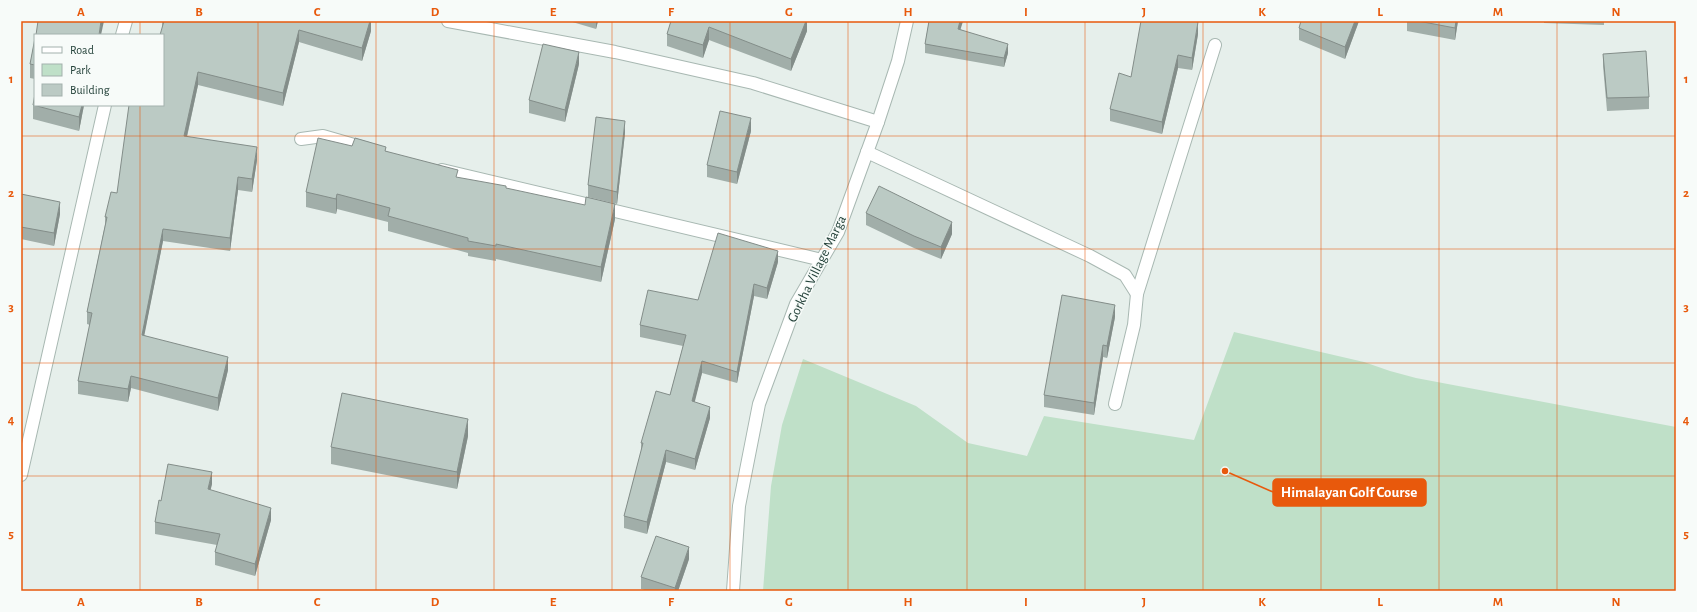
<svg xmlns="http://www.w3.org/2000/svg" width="1697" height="612" font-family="'Alegreya Sans',sans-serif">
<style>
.green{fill:#bfe0c8}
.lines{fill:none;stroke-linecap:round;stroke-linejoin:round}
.minor-casing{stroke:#a8b8b2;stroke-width:14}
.minor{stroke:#fff;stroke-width:12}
.wall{fill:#a1aea9}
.shaded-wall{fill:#838d89}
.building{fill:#bbcac4;stroke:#838d89}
.grid{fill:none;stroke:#e8590c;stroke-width:1;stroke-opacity:0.55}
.labels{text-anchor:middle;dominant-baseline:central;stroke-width:3;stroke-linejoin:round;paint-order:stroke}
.street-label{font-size:14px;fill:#24423a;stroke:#f7fbf9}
.leader{fill:none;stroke:#e8590c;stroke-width:1.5}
.callout-dot{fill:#e8590c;stroke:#f7fbf9;stroke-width:1.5}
.callout{fill:#e8590c;stroke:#e8590c;stroke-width:1.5}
.callout-label{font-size:15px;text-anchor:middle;font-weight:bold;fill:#fff}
.neatline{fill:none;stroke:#e8590c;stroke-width:1.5}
.grid-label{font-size:13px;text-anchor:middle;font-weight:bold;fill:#e8590c}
</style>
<rect width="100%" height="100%" fill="#e6efeb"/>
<polygon class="green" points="1234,332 1364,362 1390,371 1416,378 1676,427 1676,591 763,591 771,486 782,425 803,359 916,406 968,443 1027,456 1044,416 1194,440"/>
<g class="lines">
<g class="minor-casing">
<g id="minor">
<polyline points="448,21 615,52 753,83 878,122"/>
<polyline points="122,35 126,21"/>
<polyline points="301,139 323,136 368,149"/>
<polyline points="867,152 1090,256 1125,275 1137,294 1215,45"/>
<polyline points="442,170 822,260"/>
<polyline points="1115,404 1134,325 1137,294"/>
<polyline points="21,475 105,105"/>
<polyline points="733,591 739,506 759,404 796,304 838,232 878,122 898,61 907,21"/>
</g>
</g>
<use href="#minor" class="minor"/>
</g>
<g class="wall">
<polygon points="162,21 371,21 371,31 362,61 299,42 283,106 198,85 187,137 257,160 252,192 238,190 230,251 163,241 144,335 228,370 218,411 131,388 128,402 78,394 78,381 90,325 87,324 87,312 105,225 105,217 117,193 163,105"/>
<polygon points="569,21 598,21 596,29"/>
<polygon points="671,21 807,21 807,31 791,71 709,40 703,58 667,46 667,34"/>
<polygon points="929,21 963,21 960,29 1008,53 1004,67 925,53 925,44"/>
<polygon points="1359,21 1345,59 1299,40 1299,28"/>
<polygon points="1407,21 1458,21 1455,40 1407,31"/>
<polygon points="1544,21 1604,21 1604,25 1544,23"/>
<polygon points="1198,34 1192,70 1178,68 1162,134 1110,121 1110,109 1131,77"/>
<polygon points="35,38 35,79 30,78 30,64"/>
<polygon points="1603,54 1649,97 1649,109 1607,111 1603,66"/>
<polygon points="579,64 565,122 529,113 529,100"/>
<polygon points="33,105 84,105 79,131 33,119"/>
<polygon points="751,131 737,184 707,177 707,165"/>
<polygon points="625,133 617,204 588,197 588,185"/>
<polygon points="352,146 386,151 458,178 506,188 615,219 601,282 496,259 496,261 468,256 468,253 388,231 388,222 337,209 336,214 306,207 306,192"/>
<polygon points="21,194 60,214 54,246 21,239"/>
<polygon points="866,213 952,234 941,259 914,248 866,225"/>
<polygon points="778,262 767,299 754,296 737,383 702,373 694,402 710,418 695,470 666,462 647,534 624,528 624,516 641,452 641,443 670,395 683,346 640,337 640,325 698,300"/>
<polygon points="1115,317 1107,358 1103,357 1094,415 1044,407 1044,395"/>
<polygon points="468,436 457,489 331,464 331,447"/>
<polygon points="212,484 210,490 271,520 255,576 215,565 215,552 217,545 155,534 155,522 161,501"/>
<polygon points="689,559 678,591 648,591 641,589 641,577"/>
</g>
<g class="shaded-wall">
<polygon points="101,21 104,21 101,35 99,35"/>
<polygon points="370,21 371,21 371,31 362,61 362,48"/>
<polygon points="596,21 598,21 596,29"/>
<polygon points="806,21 807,21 807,31 791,71 791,59"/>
<polygon points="960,21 963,21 958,38 958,29"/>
<polygon points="1355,21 1359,21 1345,59 1345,47"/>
<polygon points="1456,21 1458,21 1455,40 1455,28"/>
<polygon points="1198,22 1198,34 1192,70 1192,58"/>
<polygon points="709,27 709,40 703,58 703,45"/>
<polygon points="299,30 299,42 283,106 283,93"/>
<polygon points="1008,44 1008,53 1004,67 1004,58"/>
<polygon points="579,52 579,64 565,122 565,110"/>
<polygon points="1178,55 1178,68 1162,134 1162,122"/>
<polygon points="198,72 198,85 184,149 184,136"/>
<polygon points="82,105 84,105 79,131 79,117"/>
<polygon points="751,118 751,131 737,184 737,172"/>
<polygon points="625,121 625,133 617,204 617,192"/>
<polygon points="257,147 257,160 252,192 252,179"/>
<polygon points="238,177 238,190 230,251 230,238"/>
<polygon points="337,194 337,209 336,214 336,199"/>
<polygon points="60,202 60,214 54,246 54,233"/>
<polygon points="615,204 615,219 601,282 601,267"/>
<polygon points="952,222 952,234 941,259 941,247"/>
<polygon points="163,229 163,241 142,347 142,335"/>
<polygon points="778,251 778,262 767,299 767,288"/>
<polygon points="754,284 754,296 737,383 737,372"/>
<polygon points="1115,305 1115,317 1107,358 1107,346"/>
<polygon points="1103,345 1103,357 1094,415 1094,403"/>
<polygon points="228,357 228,370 218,411 218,398"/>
<polygon points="702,361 702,373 692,413 692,401"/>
<polygon points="131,376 131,388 128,402 128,389"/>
<polygon points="710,407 710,418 695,470 695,459"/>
<polygon points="468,419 468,436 457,489 457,472"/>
<polygon points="666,450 666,462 647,534 647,522"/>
<polygon points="212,472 212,484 208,501 208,489"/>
<polygon points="271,508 271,520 255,576 255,564"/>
<polygon points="689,547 689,559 678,591 675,591 675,588"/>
</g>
<g class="building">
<polygon points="38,21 101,21 99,35 36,35"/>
<polygon points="164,21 370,21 362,48 299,30 283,93 198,72 184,136 257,147 252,179 238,177 230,238 163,229 142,335 228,357 218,398 131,376 128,389 78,381 92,313 87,312 107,217 105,217 111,192 117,193 129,105 163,105 163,35 160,35"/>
<polygon points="671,21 806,21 791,59 709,27 703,45 667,34"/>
<polygon points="929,21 960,21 958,29 1008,44 1004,58 925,44"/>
<polygon points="1141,21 1194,21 1198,22 1192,58 1178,55 1162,122 1110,109 1119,73 1131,77"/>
<polygon points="1301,21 1355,21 1345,47 1299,28"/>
<polygon points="1418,21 1456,21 1455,28"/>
<polygon points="35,38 35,65 30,64"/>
<polygon points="543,44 579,52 565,110 529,100"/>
<polygon points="1646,51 1649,97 1607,98 1603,54"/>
<polygon points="35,94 35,105 82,105 79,117 33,105"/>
<polygon points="720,111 751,118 737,172 707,165"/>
<polygon points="596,117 625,121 617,192 588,185"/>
<polygon points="318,138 352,146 355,138 386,147 385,151 458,170 456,177 506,186 506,188 585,205 586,197 615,204 601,267 496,244 496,246 468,241 468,238 388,216 390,208 337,194 336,199 306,192"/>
<polygon points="879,186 952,222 941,247 914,236 866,213"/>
<polygon points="21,194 60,202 54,233 21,227"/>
<polygon points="718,233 778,251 767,288 754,284 737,372 702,361 692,401 710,407 695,459 666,450 647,522 624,516 643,443 641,443 656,391 670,395 686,335 640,325 648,290 698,300"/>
<polygon points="1062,295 1115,305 1107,346 1103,345 1094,403 1044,395"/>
<polygon points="342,393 468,419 457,472 331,447"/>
<polygon points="168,464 212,472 208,489 271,508 255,564 215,552 220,534 155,522 159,500 161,501"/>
<polygon points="656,536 689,547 675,588 641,577"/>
</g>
<path class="grid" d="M 140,21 L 140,35M 258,21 L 258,591M 376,21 L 376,591M 494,21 L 494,591M 612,21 L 612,591M 730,21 L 730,591M 848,21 L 848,591M 967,21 L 967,591M 1085,21 L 1085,591M 1203,21 L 1203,591M 1321,21 L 1321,591M 1439,21 L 1439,591M 1557,21 L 1557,591M 140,105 L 140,591M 21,136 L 1676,136M 21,249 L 1676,249M 21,363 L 1676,363M 21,476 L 1676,476"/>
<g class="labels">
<g class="street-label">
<text transform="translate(817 269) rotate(-64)">Gorkha Village Marga</text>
</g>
</g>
<path class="leader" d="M1225 471L1273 492"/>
<circle class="callout-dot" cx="1225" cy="471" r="4"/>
<rect class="callout" x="1273" y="479" width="153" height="27" rx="4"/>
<g class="callout-label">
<text x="1349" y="497">Himalayan Golf Course</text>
</g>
<rect width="1697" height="612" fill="none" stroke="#f7fbf9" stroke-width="44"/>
<rect x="34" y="34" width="130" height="72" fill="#f7fbf9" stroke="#a3b1ad"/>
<rect x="42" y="47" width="20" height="6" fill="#ffffff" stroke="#a3b1ad"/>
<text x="70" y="54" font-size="12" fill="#24423a">Road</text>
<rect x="42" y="64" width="20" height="12" fill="#bfe0c8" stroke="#a3b1ad"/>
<text x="70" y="74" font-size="12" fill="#24423a">Park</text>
<rect x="42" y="84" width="20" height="12" fill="#bbcac4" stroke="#a3b1ad"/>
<text x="70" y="94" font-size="12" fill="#24423a">Building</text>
<rect x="22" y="22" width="1653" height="568" class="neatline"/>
<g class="grid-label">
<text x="81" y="16">A</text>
<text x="199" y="16">B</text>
<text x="317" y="16">C</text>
<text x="435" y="16">D</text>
<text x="553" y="16">E</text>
<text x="671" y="16">F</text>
<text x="789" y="16">G</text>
<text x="908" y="16">H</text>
<text x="1026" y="16">I</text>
<text x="1144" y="16">J</text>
<text x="1262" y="16">K</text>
<text x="1380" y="16">L</text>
<text x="1498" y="16">M</text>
<text x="1616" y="16">N</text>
<text x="11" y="83">1</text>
<text x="1686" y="83">1</text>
<text x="11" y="197">2</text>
<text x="1686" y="197">2</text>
<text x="11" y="311">3</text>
<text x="1686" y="311">3</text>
<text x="11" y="424">4</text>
<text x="1686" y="424">4</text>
<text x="11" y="538">5</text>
<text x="1686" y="538">5</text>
<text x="81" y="606">A</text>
<text x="199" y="606">B</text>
<text x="317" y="606">C</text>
<text x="435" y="606">D</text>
<text x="553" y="606">E</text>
<text x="671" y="606">F</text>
<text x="789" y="606">G</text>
<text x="908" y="606">H</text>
<text x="1026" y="606">I</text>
<text x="1144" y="606">J</text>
<text x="1262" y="606">K</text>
<text x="1380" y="606">L</text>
<text x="1498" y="606">M</text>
<text x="1616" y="606">N</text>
</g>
</svg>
